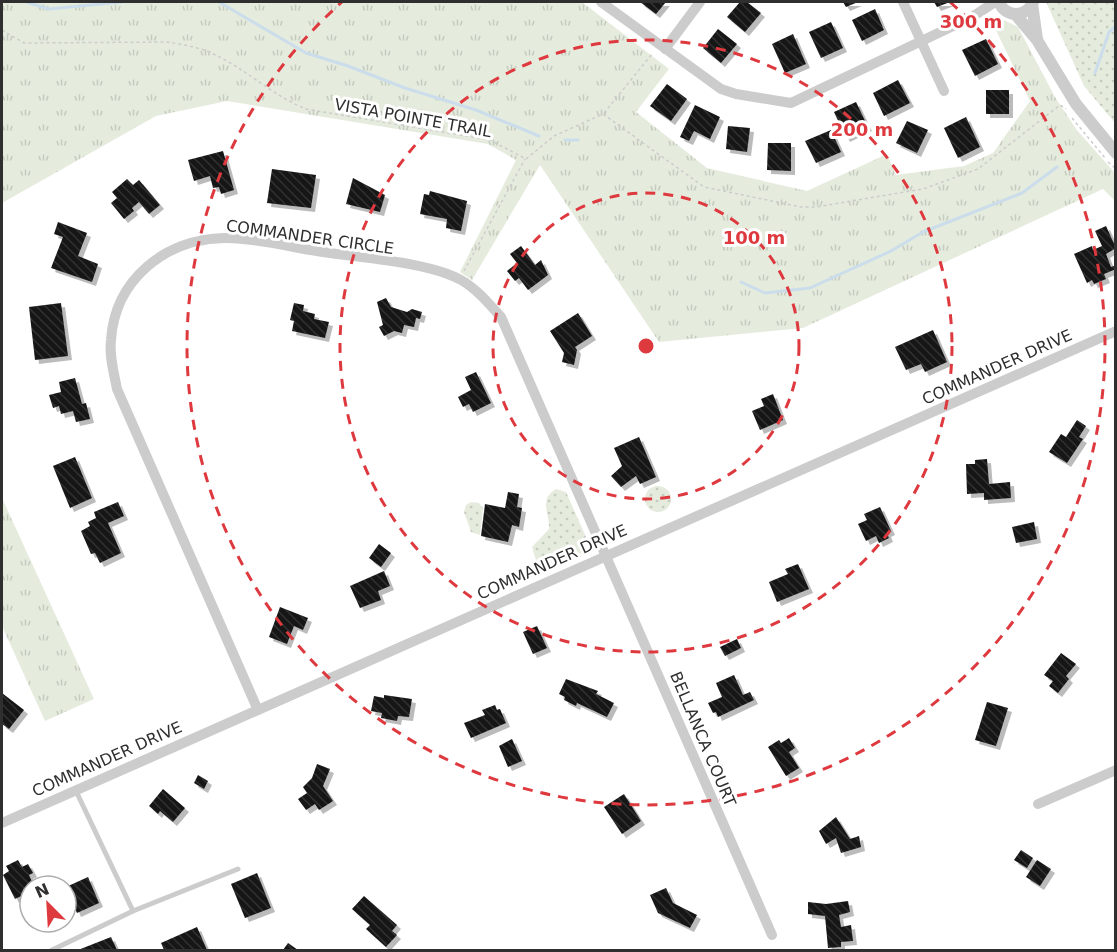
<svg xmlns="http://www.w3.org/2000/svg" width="1117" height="952" font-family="'DejaVu Sans',sans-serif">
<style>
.grass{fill:url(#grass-dots)}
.park{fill:url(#park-tufts)}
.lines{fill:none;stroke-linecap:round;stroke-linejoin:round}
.stream{stroke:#cbddeb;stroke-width:3}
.building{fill:url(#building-back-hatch);filter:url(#shadow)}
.path{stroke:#ccc;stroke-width:1.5;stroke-dasharray:3 3;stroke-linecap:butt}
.service{stroke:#ccc;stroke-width:5}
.minor{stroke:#ccc;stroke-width:10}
.tertiary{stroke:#ccc;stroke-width:12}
.ring{fill:none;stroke:#de393e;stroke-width:3;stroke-dasharray:10 8}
.labels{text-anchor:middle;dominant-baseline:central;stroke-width:6;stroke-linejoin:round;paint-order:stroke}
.street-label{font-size:16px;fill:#2f2f2f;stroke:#fff}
.centre{fill:#de393e;stroke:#fff;stroke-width:3}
.ring-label{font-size:18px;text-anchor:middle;font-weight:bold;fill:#de393e;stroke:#fff;stroke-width:6;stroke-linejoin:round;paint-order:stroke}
</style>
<defs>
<pattern id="grass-dots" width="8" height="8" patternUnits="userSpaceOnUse" patternTransform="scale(1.5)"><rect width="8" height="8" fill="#e5ecde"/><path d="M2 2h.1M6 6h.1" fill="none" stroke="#c5cbbf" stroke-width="1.8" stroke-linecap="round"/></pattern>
<pattern id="park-tufts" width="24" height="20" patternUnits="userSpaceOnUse" patternTransform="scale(1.5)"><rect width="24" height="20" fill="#e5ecde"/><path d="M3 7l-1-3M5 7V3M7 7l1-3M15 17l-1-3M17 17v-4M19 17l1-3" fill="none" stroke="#c5cbbf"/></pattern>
<pattern id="building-back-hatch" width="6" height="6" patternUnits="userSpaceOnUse" patternTransform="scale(1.5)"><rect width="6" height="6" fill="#161616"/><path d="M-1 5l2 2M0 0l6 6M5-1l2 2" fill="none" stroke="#303030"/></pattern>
<filter id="shadow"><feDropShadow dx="4" dy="4" stdDeviation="0" flood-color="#0004"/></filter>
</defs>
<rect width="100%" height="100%" fill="#fff"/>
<g class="grass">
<polygon points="1046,2 1115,2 1115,123 1084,86"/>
<circle cx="658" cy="499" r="13"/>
<path d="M 556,489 L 566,492 L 586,537 L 584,552 L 546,570 L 537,564 L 532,547 L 549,529 C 550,513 538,500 556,489 Z"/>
<polygon points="471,502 479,503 483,508 480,535 471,532 464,512 466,505"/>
</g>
<g class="park">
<polygon points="2,2 582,2 669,69 636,112 707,168 807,191 887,154 896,175 964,166 993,153 1030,101 992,22 1004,20 1018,27 1055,97 1076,129 1115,173 1115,201 1103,189 803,328 659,342 540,165 472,280 460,272 516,160 488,144 227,101 156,116 2,203"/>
<polygon points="2,498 94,699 45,721 2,626"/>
</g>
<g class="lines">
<g class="stream">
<polyline points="26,2 49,9 122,2"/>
<polyline points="219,2 306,53 348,66 405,88 476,110 539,136"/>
<polyline points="1095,73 1109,32 1116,26"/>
<polyline points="565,140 578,140"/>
<polyline points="741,282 765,293 810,288 891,251 923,232 1022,193 1057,167"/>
</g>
</g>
<g class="building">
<polygon points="640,2 666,2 656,14"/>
<polygon points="740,2 747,2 761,13 745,32 727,17"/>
<polygon points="843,2 858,2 846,7"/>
<polygon points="934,2 950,2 937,7"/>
<polygon points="875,9 884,30 862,41 852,20"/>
<polygon points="831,22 843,48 821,58 809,32"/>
<polygon points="718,29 737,44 721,63 703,48"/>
<polygon points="793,34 806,64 785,73 772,44"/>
<polygon points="986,39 998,64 975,76 962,50"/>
<polygon points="898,80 910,103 884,116 873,93"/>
<polygon points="667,84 687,99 671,121 650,106"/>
<rect x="986" y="90" width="23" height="24"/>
<polygon points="856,102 868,127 846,138 834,112"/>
<polygon points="695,105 720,117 710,139 694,131 689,141 680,137"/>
<polygon points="966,117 980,147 958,158 944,128"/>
<polygon points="907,121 928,130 917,153 896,143"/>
<polygon points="728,126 750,128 747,152 726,149"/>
<polygon points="831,130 841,152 816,163 805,141"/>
<polygon points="768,143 791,143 791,171 767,170"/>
<polygon points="223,151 234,190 221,194 219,187 213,188 210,176 194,181 188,160"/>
<polygon points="272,169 316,175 311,208 267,203"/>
<polygon points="353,178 385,195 380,212 346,204"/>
<polygon points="127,179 133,185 139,180 160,205 149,214 139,202 132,208 134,211 124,219 111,203 117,198 112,192"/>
<polygon points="430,191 467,201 461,231 446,228 447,219 420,214 424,194 429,195"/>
<polygon points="58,222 87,233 78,256 98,264 92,282 51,268 63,237 54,234"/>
<polygon points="1106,226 1116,248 1106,254 1111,267 1116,265 1116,269 1104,274 1106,279 1094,284 1092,280 1087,283 1074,254 1092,246 1093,250 1102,246 1095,231"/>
<polygon points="521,246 535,265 541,260 548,275 528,290 519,278 515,281 507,271 517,263 510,254"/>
<polygon points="386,298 391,307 407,312 412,309 422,312 420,319 416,318 414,327 404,325 402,333 394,331 384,336 379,327 383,325 377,302"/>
<polygon points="61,303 68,356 35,360 29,307"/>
<polygon points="294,303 304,305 303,311 315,314 314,319 329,322 325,338 292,331 294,321 290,320"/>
<polygon points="578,313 592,336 575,347 577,350 574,365 562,362 564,353 550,331"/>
<polygon points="933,330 947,362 925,372 921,364 906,370 895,347"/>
<polygon points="476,372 491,403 473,412 469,404 463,407 458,397 471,390 465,377"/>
<polygon points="75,378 82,404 86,403 90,419 76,422 73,411 61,414 59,406 53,408 49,395 61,392 59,382"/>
<polygon points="773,394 783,420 760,430 752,411 764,406 761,399"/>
<polygon points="1077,420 1086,426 1079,437 1083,439 1067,463 1049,452 1061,434 1066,437"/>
<polygon points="639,437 656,477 640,484 636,476 621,487 611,476 622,466 614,448"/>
<polygon points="75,457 92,498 70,508 53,466"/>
<polygon points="987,459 989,484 1010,482 1011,498 984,500 984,493 967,494 966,464 975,464 975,460"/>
<polygon points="508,492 519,494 517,507 522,508 519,527 512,525 508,542 481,536 485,504 505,508"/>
<polygon points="118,502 124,516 108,523 121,553 100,563 95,553 91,554 81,531 90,526 88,522 96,518 94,512"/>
<polygon points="880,507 891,531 887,533 889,538 879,543 876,536 866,541 858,524 867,520 864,514"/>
<polygon points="1034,522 1037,539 1016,543 1012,527"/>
<polygon points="379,544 391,553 381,567 369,558"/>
<polygon points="798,564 809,589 777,602 769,582 788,574 785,569"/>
<polygon points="384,571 390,586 378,591 381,600 360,608 350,586"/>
<polygon points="280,607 308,618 303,630 294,626 287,644 269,637"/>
<polygon points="537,626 547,648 533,654 523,632"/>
<polygon points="737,639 741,648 725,656 720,647"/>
<polygon points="1061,653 1076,664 1066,676 1069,679 1058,693 1049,686 1053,681 1044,675"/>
<polygon points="734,675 743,695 750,692 754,700 718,717 716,712 713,713 708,703 722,697 716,683"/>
<polygon points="566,679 598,691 596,694 614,703 607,717 577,703 576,706 564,700 565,697 559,694"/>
<polygon points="2,693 24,710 9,729 2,724"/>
<polygon points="384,695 412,699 409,717 398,716 397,721 381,718 382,713 371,711 374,696 384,698"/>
<polygon points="987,702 1008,708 996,746 975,740"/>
<polygon points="495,705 497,710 500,709 506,723 471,738 464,723 485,715 482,710"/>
<polygon points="789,738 795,748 789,752 799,768 786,776 768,747 779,740 781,743"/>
<polygon points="512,739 522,761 508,767 499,746"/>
<polygon points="317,764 330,769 323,786 333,801 319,810 315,804 306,810 298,799 307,793 303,787 312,778"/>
<polygon points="198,775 208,781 204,789 194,783"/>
<polygon points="163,789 185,808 173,822 160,811 158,814 149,806"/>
<polygon points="624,794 641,821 622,834 604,807"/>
<polygon points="836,817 850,839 859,836 861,847 841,853 836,838 826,844 819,831"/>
<polygon points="1021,850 1033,858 1027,868 1014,860"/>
<polygon points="18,860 22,867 28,864 33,873 29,875 34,886 30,886 30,892 15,899 3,875 9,871 6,866"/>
<polygon points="1037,860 1051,869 1040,886 1026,877"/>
<polygon points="257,873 271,908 245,918 231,884"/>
<polygon points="88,877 99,903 77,913 66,887"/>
<polygon points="666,888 673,903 697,915 690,928 658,913 650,895"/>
<polygon points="364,896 397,925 392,931 397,935 386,947 366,929 370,925 352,909"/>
<polygon points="848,901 850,912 839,915 841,927 851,925 853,941 841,942 841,947 828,948 825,916 808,914 808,902 826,904"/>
<polygon points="197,927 207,950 164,950 161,943"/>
<polygon points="111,937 117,950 78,950"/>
<polygon points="288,943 298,950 283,950"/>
</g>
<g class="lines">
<g class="path">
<path d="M 2,30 L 24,43 L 167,42 C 179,44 192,46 204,50 C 241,64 269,94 306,109 L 490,140 L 526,159 L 554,136 L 603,114 L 704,187 L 801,207 L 816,207 L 923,189 L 978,169 L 1060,105 L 1066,109"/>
<polyline points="604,113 652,54"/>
<polyline points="1072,118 1105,158"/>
<polyline points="1108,162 1116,169"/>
<polyline points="464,271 525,159"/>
</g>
<g class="service">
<polyline points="76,791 133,911 238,869"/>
<polyline points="52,950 133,911"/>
</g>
<g class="minor">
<polyline points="601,2 721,89 736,94 791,103 972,17 995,2"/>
<polyline points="903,2 944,91"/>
<polyline points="665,49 700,2"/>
<path d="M 257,708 L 117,389 C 114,373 109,356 111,340 C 115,279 166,239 224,238 C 253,237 294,248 323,252 C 361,258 429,262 461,280 C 477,289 489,304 501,317 L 772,935"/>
<polyline points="1038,804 1116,770"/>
<polyline points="2,823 1116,331"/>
</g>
<g class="tertiary">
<path d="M 999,2 C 1006,18 1026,18 1033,2"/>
<polyline points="1032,4 1037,39"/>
<polyline points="1016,15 1037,40 1076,104 1116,153"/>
</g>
</g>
<g class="ring">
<circle cx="646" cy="346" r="153"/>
<circle cx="646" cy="346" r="306"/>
<path d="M950 2A459 459 0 1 1 342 2"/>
</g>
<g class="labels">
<g class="street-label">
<text transform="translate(413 118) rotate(10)">VISTA POINTE TRAIL</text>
<text transform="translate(310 237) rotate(8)">COMMANDER CIRCLE</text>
<text transform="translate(997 367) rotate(-24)">COMMANDER DRIVE</text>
<text transform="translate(552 562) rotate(-24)">COMMANDER DRIVE</text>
<text transform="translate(703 739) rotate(67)">BELLANCA COURT</text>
<text transform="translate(107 759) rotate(-24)">COMMANDER DRIVE</text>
</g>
</g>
<circle cx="646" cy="346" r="9" class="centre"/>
<g class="ring-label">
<text x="971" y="28">300 m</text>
<text x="862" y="136">200 m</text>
<text x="754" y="244">100 m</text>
</g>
<rect width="1117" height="952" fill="none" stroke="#2f2f2f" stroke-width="6"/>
<g transform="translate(48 904) rotate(336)"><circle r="28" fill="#ffffff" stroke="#acacac" stroke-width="1.5"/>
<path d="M0-4.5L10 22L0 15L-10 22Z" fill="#de393e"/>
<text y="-9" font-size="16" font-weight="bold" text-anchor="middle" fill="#2f2f2f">N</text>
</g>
</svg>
